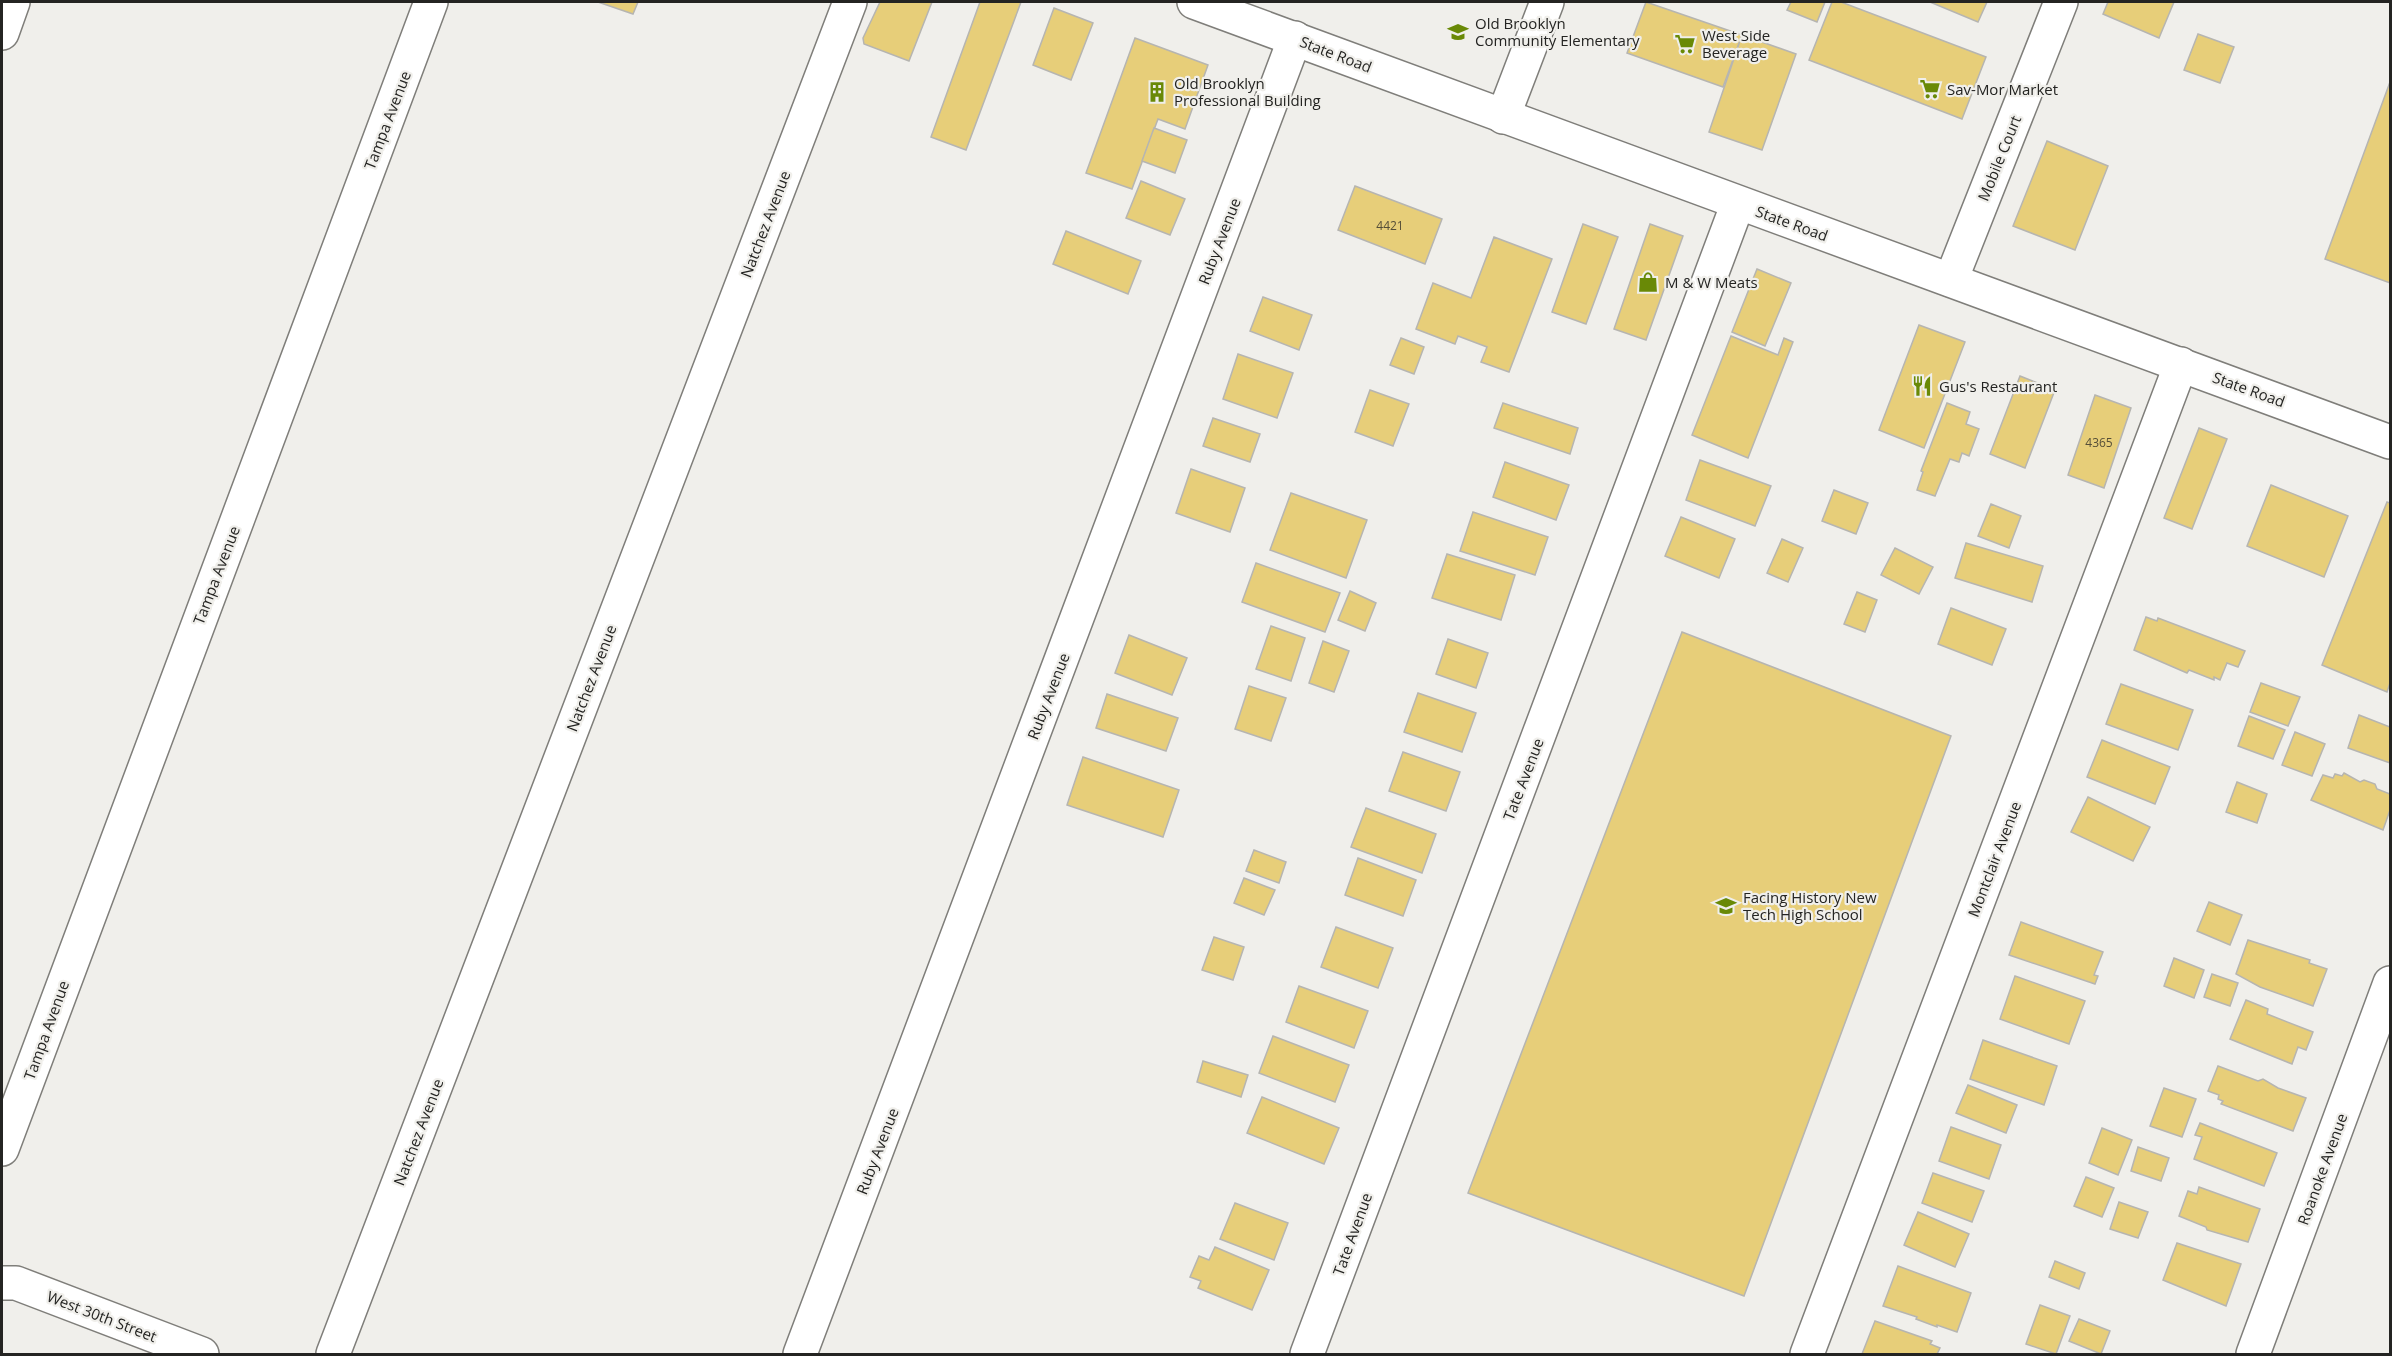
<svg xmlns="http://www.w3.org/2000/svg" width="2392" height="1356" font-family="'Open Sans',sans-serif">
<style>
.building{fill:#e7ce79;stroke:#b6b5b1;stroke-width:1.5}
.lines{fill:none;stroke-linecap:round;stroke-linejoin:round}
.street-casing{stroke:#7f7e7a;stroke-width:36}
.secondary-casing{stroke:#7f7e7a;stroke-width:36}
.street{stroke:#fff;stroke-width:33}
.secondary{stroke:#fff;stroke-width:33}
.labels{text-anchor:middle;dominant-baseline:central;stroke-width:4.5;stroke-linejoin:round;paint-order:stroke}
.number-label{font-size:12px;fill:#554e38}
.poi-label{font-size:15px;fill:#242422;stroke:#f0efeb;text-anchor:start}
.street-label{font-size:15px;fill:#242422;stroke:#f0efeb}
</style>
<rect width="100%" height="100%" fill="#f0efeb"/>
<g class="building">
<polygon points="598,2 638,2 633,14"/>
<polygon points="880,2 932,2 909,61 864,44 863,38"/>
<polygon points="980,2 1021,2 966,150 931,137"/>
<polygon points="1646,2 1742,35 1723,87 1627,53"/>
<polygon points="1791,2 1825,2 1817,22 1787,10"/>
<polygon points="1832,2 1841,2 1986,57 1962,119 1809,60"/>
<polygon points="1930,2 1987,2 1978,22"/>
<polygon points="2108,2 2174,2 2159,38 2103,14"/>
<polygon points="1054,8 1093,23 1071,80 1033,65"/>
<polygon points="2198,34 2234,47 2220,83 2184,70"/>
<polygon points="1742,35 1796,54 1762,150 1709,132"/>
<polygon points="1135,38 1208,65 1185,129 1158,119 1132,189 1086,173"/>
<polygon points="2390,82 2390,283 2325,259"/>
<polygon points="1154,128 1187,140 1175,173 1142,161"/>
<polygon points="2047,141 2108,166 2075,250 2013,226"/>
<polygon points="1141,181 1185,199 1170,235 1126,218"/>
<polygon points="1355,186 1442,219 1425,264 1338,230"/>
<polygon points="1583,224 1618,237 1586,324 1552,312"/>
<polygon points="1650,224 1683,236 1646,340 1614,329"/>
<polygon points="1066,231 1141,261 1128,294 1053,264"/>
<polygon points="1494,237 1552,259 1509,372 1481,362 1487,347 1458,336 1455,344 1416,329 1433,283 1471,298"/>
<polygon points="1757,269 1791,283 1765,346 1732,332"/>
<polygon points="1263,297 1312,315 1299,350 1250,331"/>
<polygon points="1919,325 1965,342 1924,448 1879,430"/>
<polygon points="1731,336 1778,355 1784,338 1793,342 1748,458 1692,435"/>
<polygon points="1401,338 1424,347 1414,374 1390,365"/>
<polygon points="1238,354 1293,373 1277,418 1223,399"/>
<polygon points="2020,376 2055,390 2025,468 1990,454"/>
<polygon points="1370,390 1409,404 1393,446 1355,432"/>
<polygon points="2095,395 2131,408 2104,488 2068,475"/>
<polygon points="1503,403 1578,428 1570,454 1494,428"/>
<polygon points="1947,403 1970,412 1966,424 1979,429 1969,456 1962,453 1959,462 1950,459 1935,496 1917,490 1923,472 1921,471"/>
<polygon points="1213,418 1260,434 1250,462 1203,446"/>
<polygon points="2199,428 2227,439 2192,529 2164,518"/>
<polygon points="1700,460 1771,486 1755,526 1686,500"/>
<polygon points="1505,462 1569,485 1556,520 1493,497"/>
<polygon points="1191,469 1245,488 1230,532 1176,513"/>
<polygon points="2271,485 2348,516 2324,577 2247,546"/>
<polygon points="1834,490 1868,503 1856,534 1822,521"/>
<polygon points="1291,493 1367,520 1346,578 1270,550"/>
<polygon points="2387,502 2390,503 2390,683 2387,692 2322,665"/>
<polygon points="1991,504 2021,516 2009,548 1978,536"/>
<polygon points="1473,512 1548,537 1535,575 1460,551"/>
<polygon points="1681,517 1735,539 1719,578 1665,556"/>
<polygon points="1782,539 1803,548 1788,582 1767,573"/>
<polygon points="1966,543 2043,566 2032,602 1955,578"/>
<polygon points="1895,548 1933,567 1919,594 1881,575"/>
<polygon points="1447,554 1515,575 1501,620 1432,598"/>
<polygon points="1256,563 1340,593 1325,632 1242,602"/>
<polygon points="1350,591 1376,603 1365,631 1338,620"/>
<polygon points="1857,592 1877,600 1865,632 1844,624"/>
<polygon points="1951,608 2006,629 1992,665 1938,644"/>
<polygon points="2146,617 2157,621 2158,618 2245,651 2238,667 2227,663 2220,680 2214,677 2214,680 2189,670 2187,673 2134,650"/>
<polygon points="1271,626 1305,638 1291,681 1256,669"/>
<polygon points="1682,632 1951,736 1744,1296 1468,1193"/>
<polygon points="1129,635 1187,658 1172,695 1115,673"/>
<polygon points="1448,639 1488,653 1476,688 1436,674"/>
<polygon points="1323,641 1349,651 1334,692 1309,683"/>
<polygon points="2261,683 2300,697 2288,726 2250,712"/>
<polygon points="2121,684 2193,710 2178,750 2106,724"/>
<polygon points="1249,686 1286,698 1271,741 1235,729"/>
<polygon points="1418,693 1476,713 1462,752 1404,732"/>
<polygon points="1107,694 1178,718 1166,751 1096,728"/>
<polygon points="2359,715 2390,727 2390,763 2348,748"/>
<polygon points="2249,716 2285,730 2273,759 2238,746"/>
<polygon points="2295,732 2325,744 2312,776 2282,765"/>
<polygon points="2102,740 2170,767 2155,804 2087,777"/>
<polygon points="1403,752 1460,772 1446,811 1389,791"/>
<polygon points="1083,757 1179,790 1163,837 1067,805"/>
<polygon points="2344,773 2360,782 2364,780 2375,784 2377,789 2390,794 2390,810 2383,830 2311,800 2323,775 2333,778 2335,774 2342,776"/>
<polygon points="2237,782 2267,794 2257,823 2226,812"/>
<polygon points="2088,797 2150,827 2133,861 2071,832"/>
<polygon points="1366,808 1436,834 1422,873 1351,847"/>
<polygon points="1254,850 1286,862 1279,883 1246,871"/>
<polygon points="1358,858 1416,880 1403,916 1345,895"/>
<polygon points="1244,878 1275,890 1264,915 1234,903"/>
<polygon points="2209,902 2242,915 2230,945 2197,931"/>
<polygon points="2021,922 2103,952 2094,975 2098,976 2095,984 2009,955"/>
<polygon points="1336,927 1393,948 1378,988 1321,967"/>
<polygon points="1214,937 1244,947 1233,980 1202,970"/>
<polygon points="2248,940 2310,960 2309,963 2327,969 2313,1006 2260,987 2236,974"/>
<polygon points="2174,958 2204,970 2194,998 2164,986"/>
<polygon points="2212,974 2238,983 2230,1006 2204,997"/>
<polygon points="2015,976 2085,1001 2069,1044 2000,1019"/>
<polygon points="1299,986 1368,1011 1354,1048 1286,1022"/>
<polygon points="2246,1000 2268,1009 2267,1014 2313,1032 2306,1050 2298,1047 2292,1064 2230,1039"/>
<polygon points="1273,1036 1349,1065 1335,1102 1259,1073"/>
<polygon points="1983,1040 2057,1066 2044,1105 1970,1079"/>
<polygon points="1203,1061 1248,1075 1241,1097 1197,1082"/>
<polygon points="2218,1066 2258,1081 2263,1079 2278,1088 2306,1098 2293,1131 2221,1104 2223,1101 2218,1099 2219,1095 2208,1091"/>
<polygon points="1968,1085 2017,1105 2006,1133 1956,1113"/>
<polygon points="2164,1088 2196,1099 2182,1137 2150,1126"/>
<polygon points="1262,1097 1339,1128 1324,1164 1247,1133"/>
<polygon points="2200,1123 2277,1153 2264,1186 2194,1159 2202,1137 2195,1135"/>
<polygon points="1951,1127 2001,1145 1989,1179 1939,1161"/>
<polygon points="2102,1128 2132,1140 2118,1175 2089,1163"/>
<polygon points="2138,1147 2169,1158 2161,1181 2131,1171"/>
<polygon points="1933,1173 1984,1191 1972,1222 1922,1203"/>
<polygon points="2086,1177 2114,1188 2102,1217 2074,1206"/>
<polygon points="2199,1187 2260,1209 2248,1242 2207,1230 2206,1227 2179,1216 2188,1191 2197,1194"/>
<polygon points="2119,1202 2148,1212 2138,1238 2110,1229"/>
<polygon points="1235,1203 1288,1223 1274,1260 1220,1239"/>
<polygon points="1918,1212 1969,1234 1955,1267 1904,1245"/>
<polygon points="2177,1243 2241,1264 2226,1306 2163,1280"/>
<polygon points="1215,1247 1269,1270 1252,1310 1198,1288 1201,1281 1190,1277 1199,1256 1209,1260"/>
<polygon points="2055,1261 2085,1273 2079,1289 2049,1277"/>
<polygon points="1898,1266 1971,1293 1957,1332 1937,1325 1937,1327 1916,1319 1917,1317 1883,1306"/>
<polygon points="2040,1305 2070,1316 2056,1354 2026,1344"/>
<polygon points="2079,1319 2110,1331 2101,1354 2069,1341"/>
<polygon points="1875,1321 1932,1341 1930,1344 1940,1348 1937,1354 1862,1354"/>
</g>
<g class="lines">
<g class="street-casing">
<g id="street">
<polyline points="2,33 13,2"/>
<polyline points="1503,117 1547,2"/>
<polyline points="1951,280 2061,2"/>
<polyline points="2,1149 431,2"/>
<polyline points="2,1283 16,1283 202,1354"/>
<polyline points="333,1354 850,2"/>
<polyline points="800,1354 1295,38"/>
<polyline points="1307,1354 1738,203"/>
<polyline points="1807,1354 2181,364"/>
<polyline points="2253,1354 2390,983"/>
</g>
</g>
<g class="secondary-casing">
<polyline id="secondary" points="1194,2 2390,442"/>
</g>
<use href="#street" class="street"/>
<use href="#secondary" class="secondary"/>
</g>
<defs>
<g id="school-bare" transform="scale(1.62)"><path d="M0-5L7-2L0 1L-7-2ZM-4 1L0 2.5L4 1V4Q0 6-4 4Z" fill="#698906" stroke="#f0efeb" stroke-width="2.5" paint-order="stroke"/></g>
<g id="supermarket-bare" transform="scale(1.62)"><path d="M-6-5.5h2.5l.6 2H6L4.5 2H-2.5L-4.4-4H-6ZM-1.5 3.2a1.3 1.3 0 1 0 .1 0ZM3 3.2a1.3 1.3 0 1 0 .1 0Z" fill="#698906" stroke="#f0efeb" stroke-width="2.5" paint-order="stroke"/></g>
<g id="building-bare" transform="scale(1.62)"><path d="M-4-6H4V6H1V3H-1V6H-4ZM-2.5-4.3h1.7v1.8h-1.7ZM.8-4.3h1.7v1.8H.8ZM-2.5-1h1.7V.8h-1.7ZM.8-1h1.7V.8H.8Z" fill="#698906" stroke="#f0efeb" stroke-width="2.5" paint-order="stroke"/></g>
<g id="shop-bare" transform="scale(1.62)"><path d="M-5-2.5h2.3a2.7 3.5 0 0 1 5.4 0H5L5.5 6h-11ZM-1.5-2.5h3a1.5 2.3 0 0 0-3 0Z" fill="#698906" stroke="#f0efeb" stroke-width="2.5" paint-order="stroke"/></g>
<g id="restaurant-bare" transform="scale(1.62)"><path d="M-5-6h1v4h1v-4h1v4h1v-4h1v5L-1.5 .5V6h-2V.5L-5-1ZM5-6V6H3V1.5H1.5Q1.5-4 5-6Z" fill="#698906" stroke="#f0efeb" stroke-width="2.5" paint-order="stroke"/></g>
</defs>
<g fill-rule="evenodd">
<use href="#school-bare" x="1458" y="32"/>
<use href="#supermarket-bare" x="1685" y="44"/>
<use href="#supermarket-bare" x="1930" y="89"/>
<use href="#building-bare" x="1157" y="92"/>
<use href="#shop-bare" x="1648" y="282"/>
<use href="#restaurant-bare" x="1922" y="386"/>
<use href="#school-bare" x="1726" y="906"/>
</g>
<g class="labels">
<g class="number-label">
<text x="1390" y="225">4421</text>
<text x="2099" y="442">4365</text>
</g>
<g class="poi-label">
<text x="1475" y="23">Old Brooklyn<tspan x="1475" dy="17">Community Elementary</tspan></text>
<text x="1702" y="35">West Side<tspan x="1702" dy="17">Beverage</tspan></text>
<text x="1174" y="83">Old Brooklyn<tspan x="1174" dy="17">Professional Building</tspan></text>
<text x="1947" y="89">Sav-Mor Market</text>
<text x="1665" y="282">M &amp; W Meats</text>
<text x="1939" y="386">Gus's Restaurant</text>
<text x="1743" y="897">Facing History New<tspan x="1743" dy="17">Tech High School</tspan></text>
</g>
<g class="street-label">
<text transform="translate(1336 54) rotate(21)">State Road</text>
<text transform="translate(387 120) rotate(-69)">Tampa Avenue</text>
<text transform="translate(1999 158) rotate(-68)">Mobile Court</text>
<text transform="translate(1792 223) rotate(20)">State Road</text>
<text transform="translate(765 224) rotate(-69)">Natchez Avenue</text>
<text transform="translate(1219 241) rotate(-69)">Ruby Avenue</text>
<text transform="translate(2249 389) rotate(20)">State Road</text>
<text transform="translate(216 575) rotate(-69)">Tampa Avenue</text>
<text transform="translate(591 678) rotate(-69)">Natchez Avenue</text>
<text transform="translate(1048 696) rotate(-69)">Ruby Avenue</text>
<text transform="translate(1523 779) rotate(-69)">Tate Avenue</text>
<text transform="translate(1994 859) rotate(-69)">Montclair Avenue</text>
<text transform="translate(46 1030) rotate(-70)">Tampa Avenue</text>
<text transform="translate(418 1132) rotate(-69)">Natchez Avenue</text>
<text transform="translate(877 1151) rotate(-69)">Ruby Avenue</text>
<text transform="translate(2322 1169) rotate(-70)">Roanoke Avenue</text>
<text transform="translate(1352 1234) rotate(-70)">Tate Avenue</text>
<text transform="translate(102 1316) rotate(21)">West 30th Street</text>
</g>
</g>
<rect width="2392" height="1356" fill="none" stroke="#242422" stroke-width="6"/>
</svg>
